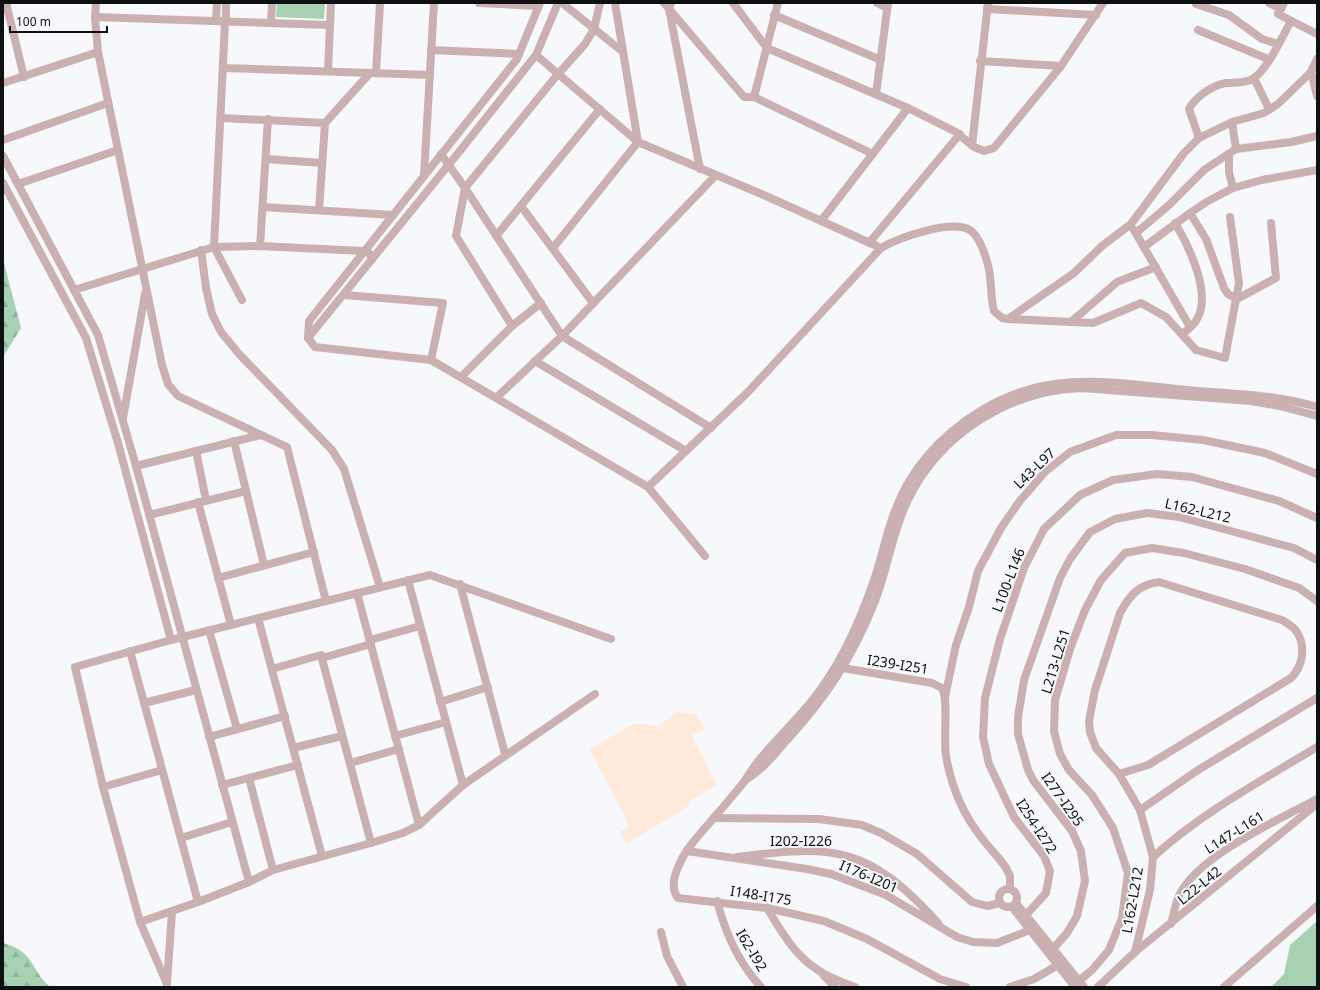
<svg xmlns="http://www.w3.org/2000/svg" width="1320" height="990" font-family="'Noto Sans',sans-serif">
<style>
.industrial{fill:#ffe9db}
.forest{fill:url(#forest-firs)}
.park{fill:#a6d2b3}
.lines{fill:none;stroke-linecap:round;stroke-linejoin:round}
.minor{stroke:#cab0b0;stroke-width:8}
.labels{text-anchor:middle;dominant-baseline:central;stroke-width:4;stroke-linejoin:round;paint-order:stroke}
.street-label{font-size:14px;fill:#0f1011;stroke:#f6f8fb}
</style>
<defs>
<pattern id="forest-firs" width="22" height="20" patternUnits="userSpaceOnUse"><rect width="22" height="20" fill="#a6d2b3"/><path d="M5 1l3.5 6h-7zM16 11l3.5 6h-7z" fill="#8eb399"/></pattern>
</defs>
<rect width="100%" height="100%" fill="#f6f8fb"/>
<polygon class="industrial" points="677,712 696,714 705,728 692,736 717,785 691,800 686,808 626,844 620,832 630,826 589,749 636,723 659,726"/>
<g class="forest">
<polygon points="3,259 21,328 3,357"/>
<path d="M 3,943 C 36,952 30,970 50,987 L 3,987 Z"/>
</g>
<g class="park">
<polygon points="277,3 325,3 324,19 276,17"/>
<polygon points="1317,921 1317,987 1271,987 1284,974 1290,945"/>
</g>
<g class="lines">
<g class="minor">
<polyline points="6,3 24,77"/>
<polyline points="96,3 95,17 98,52 162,365 168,384 178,396 287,447 326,601"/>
<polyline points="479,3 538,6"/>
<polyline points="540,3 517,59 309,321 308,338 315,347 431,360 648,487 705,556"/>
<polyline points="562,3 623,52"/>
<polyline points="664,3 744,97 754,97 778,3"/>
<polyline points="671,3 669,9 700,169"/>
<polyline points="733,3 767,48 908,108 956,132 974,147 984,151 994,148 1061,66 1103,3"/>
<polyline points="877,3 887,8"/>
<polyline points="1269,3 1281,9"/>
<polyline points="1284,3 1278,14 1317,34"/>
<polyline points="1196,4 1229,15 1262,39 1278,44"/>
<polyline points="987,9 1096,15"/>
<polyline points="774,15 881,60"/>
<polyline points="95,17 330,25"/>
<polyline points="216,21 217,3"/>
<polyline points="225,22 214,247 242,300"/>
<polyline points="226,22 226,3"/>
<polyline points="271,23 272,3"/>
<polyline points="1198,30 1268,59"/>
<polyline points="431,50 519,54"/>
<polyline points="536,55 638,142 766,196 881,248"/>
<polyline points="980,61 1061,66"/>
<polyline points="223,68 430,75"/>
<polyline points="328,71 331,3"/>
<polyline points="1311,72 1317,96"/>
<polyline points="376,73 380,3"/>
<polyline points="1254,78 1269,109"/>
<polyline points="3,83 98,52"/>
<polyline points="876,94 888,3"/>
<polyline points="754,97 873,154"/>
<polyline points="221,118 325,123"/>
<polyline points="1232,122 1236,149"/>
<path d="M 1199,138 L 1189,109 C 1195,97 1213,85 1226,83 C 1235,82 1246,84 1254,78 C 1269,67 1282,37 1291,21"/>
<polyline points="3,140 108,103"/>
<polyline points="972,145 988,3"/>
<polyline points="441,154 465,188 562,336 711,428"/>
<polyline points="1229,154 1229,172 1233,188"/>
<polyline points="3,156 98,335 136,466 249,882"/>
<polyline points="266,159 322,163"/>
<polyline points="424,175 434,3"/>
<polyline points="3,183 86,338 118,443 171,640"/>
<polyline points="18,184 118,150"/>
<polyline points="521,206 593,303"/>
<polyline points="263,207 393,215"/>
<polyline points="319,210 325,123 370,73"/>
<polyline points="1190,213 1206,239 1224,288 1228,294 1237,299"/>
<polyline points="821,221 908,108"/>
<path d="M 1175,223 C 1189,246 1212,294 1197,319 C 1194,326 1187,330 1182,334"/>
<polyline points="1134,230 1190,327"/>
<polyline points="1136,233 1168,206 1204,170 1236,149 1291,142 1317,136"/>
<polyline points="496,236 600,109"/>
<polyline points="869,243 960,134"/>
<polyline points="260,246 268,119"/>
<polyline points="1144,247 1190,213 1208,201 1233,188 1262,180 1317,170"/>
<polyline points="553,248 638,142 615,3"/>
<polyline points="201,250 206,288 212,314 221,332 239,354 332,450 344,469 380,587"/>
<polyline points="74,290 214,247 260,246 364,251 369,253 372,259"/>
<polyline points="344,295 443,303 431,360"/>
<polyline points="1237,299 1276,278 1271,223"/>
<polyline points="1008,319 1093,323 1141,303 1166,317 1196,350 1225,358 1239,283 1230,217"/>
<polyline points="1071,322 1117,282 1156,267"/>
<polyline points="512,326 456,236 465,188 558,74 585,44 594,29 600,3"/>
<polyline points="308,338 459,152 536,55 558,3"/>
<polyline points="535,361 686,451"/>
<polyline points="461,377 512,326 541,303"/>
<polyline points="497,397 562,336 716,175"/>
<polyline points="123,418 145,294"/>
<polyline points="234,441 264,565"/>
<polyline points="196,451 206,500"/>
<polyline points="136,466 261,435"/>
<path d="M 648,487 L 748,392 L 881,248 C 898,238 951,219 970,230 C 980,237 985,254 988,265 C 992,280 990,296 994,311 L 1002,318 L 1008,319 L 1074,273 L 1102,246 L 1131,224 L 1184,153 L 1199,138 L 1232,122 L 1264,113 L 1278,104 L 1311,72 L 1317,59"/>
<polyline points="198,502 231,625"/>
<polyline points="149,515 246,491"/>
<polyline points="218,578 314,552"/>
<polyline points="408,580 463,785"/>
<polyline points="460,584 505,754"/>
<polyline points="357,593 419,825"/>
<polyline points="258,618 322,856"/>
<polyline points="209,630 237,729"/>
<polyline points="370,640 420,626"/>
<polyline points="130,651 198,902"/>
<polyline points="322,658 371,644"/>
<path d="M 839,666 L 843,668 L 932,683 L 942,688 C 949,700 943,738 946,756 C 951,785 963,814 981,837 C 989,848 999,857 1006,868 L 1010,876 L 1010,889"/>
<polyline points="272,669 321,655 371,843"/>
<polyline points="945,697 956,645 969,607 978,571 1001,528 1019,502 1045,472 1070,452 1116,435 1152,435 1203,440 1265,453 1317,474"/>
<polyline points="440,702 488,687"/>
<polyline points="144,703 196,690"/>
<polyline points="395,736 446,722"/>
<polyline points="209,737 285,716"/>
<polyline points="293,748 342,736"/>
<polyline points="350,763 399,749"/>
<path d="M 1119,774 L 1096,748 L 1090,732 L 1089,721 L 1095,690 L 1120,613 C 1130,595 1138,585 1159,582 L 1282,620 C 1287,623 1294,627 1297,632 C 1306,647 1303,666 1291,678 L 1148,765 L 1119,774 L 1140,810 L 1153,857"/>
<polyline points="249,778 273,870"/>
<path d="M 748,778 C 764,768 775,754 787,740 C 827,696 853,657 875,601 C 888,568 892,532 908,500 C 940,434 1010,390 1082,388 L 1251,401 L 1280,406 L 1317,416"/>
<polyline points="222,785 298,765"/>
<polyline points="103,787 162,770"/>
<polyline points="1140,810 1198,770 1317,698"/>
<polyline points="714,818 819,819 862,825 881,833 917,854 972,902 987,906 1000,903"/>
<polyline points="181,838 232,822"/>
<polyline points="687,851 807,869 831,874 886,895 957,937 973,942 997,943 1030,930"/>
<path d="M 737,857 C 836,844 869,847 938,923"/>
<circle cx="1008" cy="898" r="9"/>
<path d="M 717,901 C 726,934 738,962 761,987"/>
<polyline points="1016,903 1084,987"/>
<polyline points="1012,907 1075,987"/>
<path d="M 767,908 C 781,931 795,956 818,970 C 829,978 842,982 855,987"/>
<polyline points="1026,915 1046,893 1050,871 1044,856 1014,817 989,764 983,737 985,698 1000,639 1024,568 1044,529 1080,495 1113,480 1157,474 1192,477 1279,501 1317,518"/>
<polyline points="140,922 198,902 249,882 273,870 371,843 403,833 419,825 463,785 595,694"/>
<path d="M 1171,924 C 1174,914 1175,903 1180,894 C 1198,856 1280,819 1317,799"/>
<polyline points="661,932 667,956 683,987"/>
<polyline points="1053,949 1067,933 1077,916 1085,881 1081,851 1072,831 1033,780 1028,770 1018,734 1018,717 1024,680 1060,578 1070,559 1090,532 1115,519 1147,513 1179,517 1253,537 1294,548 1317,560"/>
<path d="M 1135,952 L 1150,890 L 1153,857 C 1201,813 1261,781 1317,747"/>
<polyline points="824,976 835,987"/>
<polyline points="1079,981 1093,969 1109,950 1122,918 1128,873 1113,828 1092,795 1069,770 1060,754 1054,731 1055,700 1070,649 1085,610 1101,580 1125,553 1152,548 1184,553 1245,569 1299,588 1317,601"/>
<polyline points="167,983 172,912"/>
<polyline points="167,984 140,922 103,787 75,667 171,640 430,575 611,639"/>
<path d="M 966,987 L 940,979 L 867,939 L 824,921 L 767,908 L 678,898 C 670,888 675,873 680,863 C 688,845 704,830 717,814 C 726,804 735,793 744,782 C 749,774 754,766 760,759 C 776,740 794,722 810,703 C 839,668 858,626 873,583 C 881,561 885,538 893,516 C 909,470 941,435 982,410 C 1052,367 1120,384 1197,391 C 1238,394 1277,395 1317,407"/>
<polyline points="1010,987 1034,979 1058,965"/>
<polyline points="1098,987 1135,952 1317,804"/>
<polyline points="1224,987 1317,906"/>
</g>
</g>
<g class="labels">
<g class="street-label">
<text transform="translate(1034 468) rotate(-44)">L43-L97</text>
<text transform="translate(1198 510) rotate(13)">L162-L212</text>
<text transform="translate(1008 580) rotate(-69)">L100-L146</text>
<text transform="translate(1055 661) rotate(-73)">L213-L251</text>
<text transform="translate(898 664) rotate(9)">I239-I251</text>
<text transform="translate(1063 799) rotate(55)">I277-I295</text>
<text transform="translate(1037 826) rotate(57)">I254-I272</text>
<text transform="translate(1234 832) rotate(-32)">L147-L161</text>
<text x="801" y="840">I202-I226</text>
<text transform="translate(869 876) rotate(23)">I176-I201</text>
<text transform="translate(1199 885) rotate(-39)">L22-L42</text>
<text transform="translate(761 895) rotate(9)">I148-I175</text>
<text transform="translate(1132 900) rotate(-80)">L162-L212</text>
<text transform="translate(752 950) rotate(59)">I62-I92</text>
</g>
</g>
<rect width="1320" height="990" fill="none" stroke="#0f1011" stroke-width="8"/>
<path d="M10 26v6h97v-6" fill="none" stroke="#0f1011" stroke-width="2"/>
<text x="16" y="26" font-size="12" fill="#0f1011" stroke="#f6f8fb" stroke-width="3" paint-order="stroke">100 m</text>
</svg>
